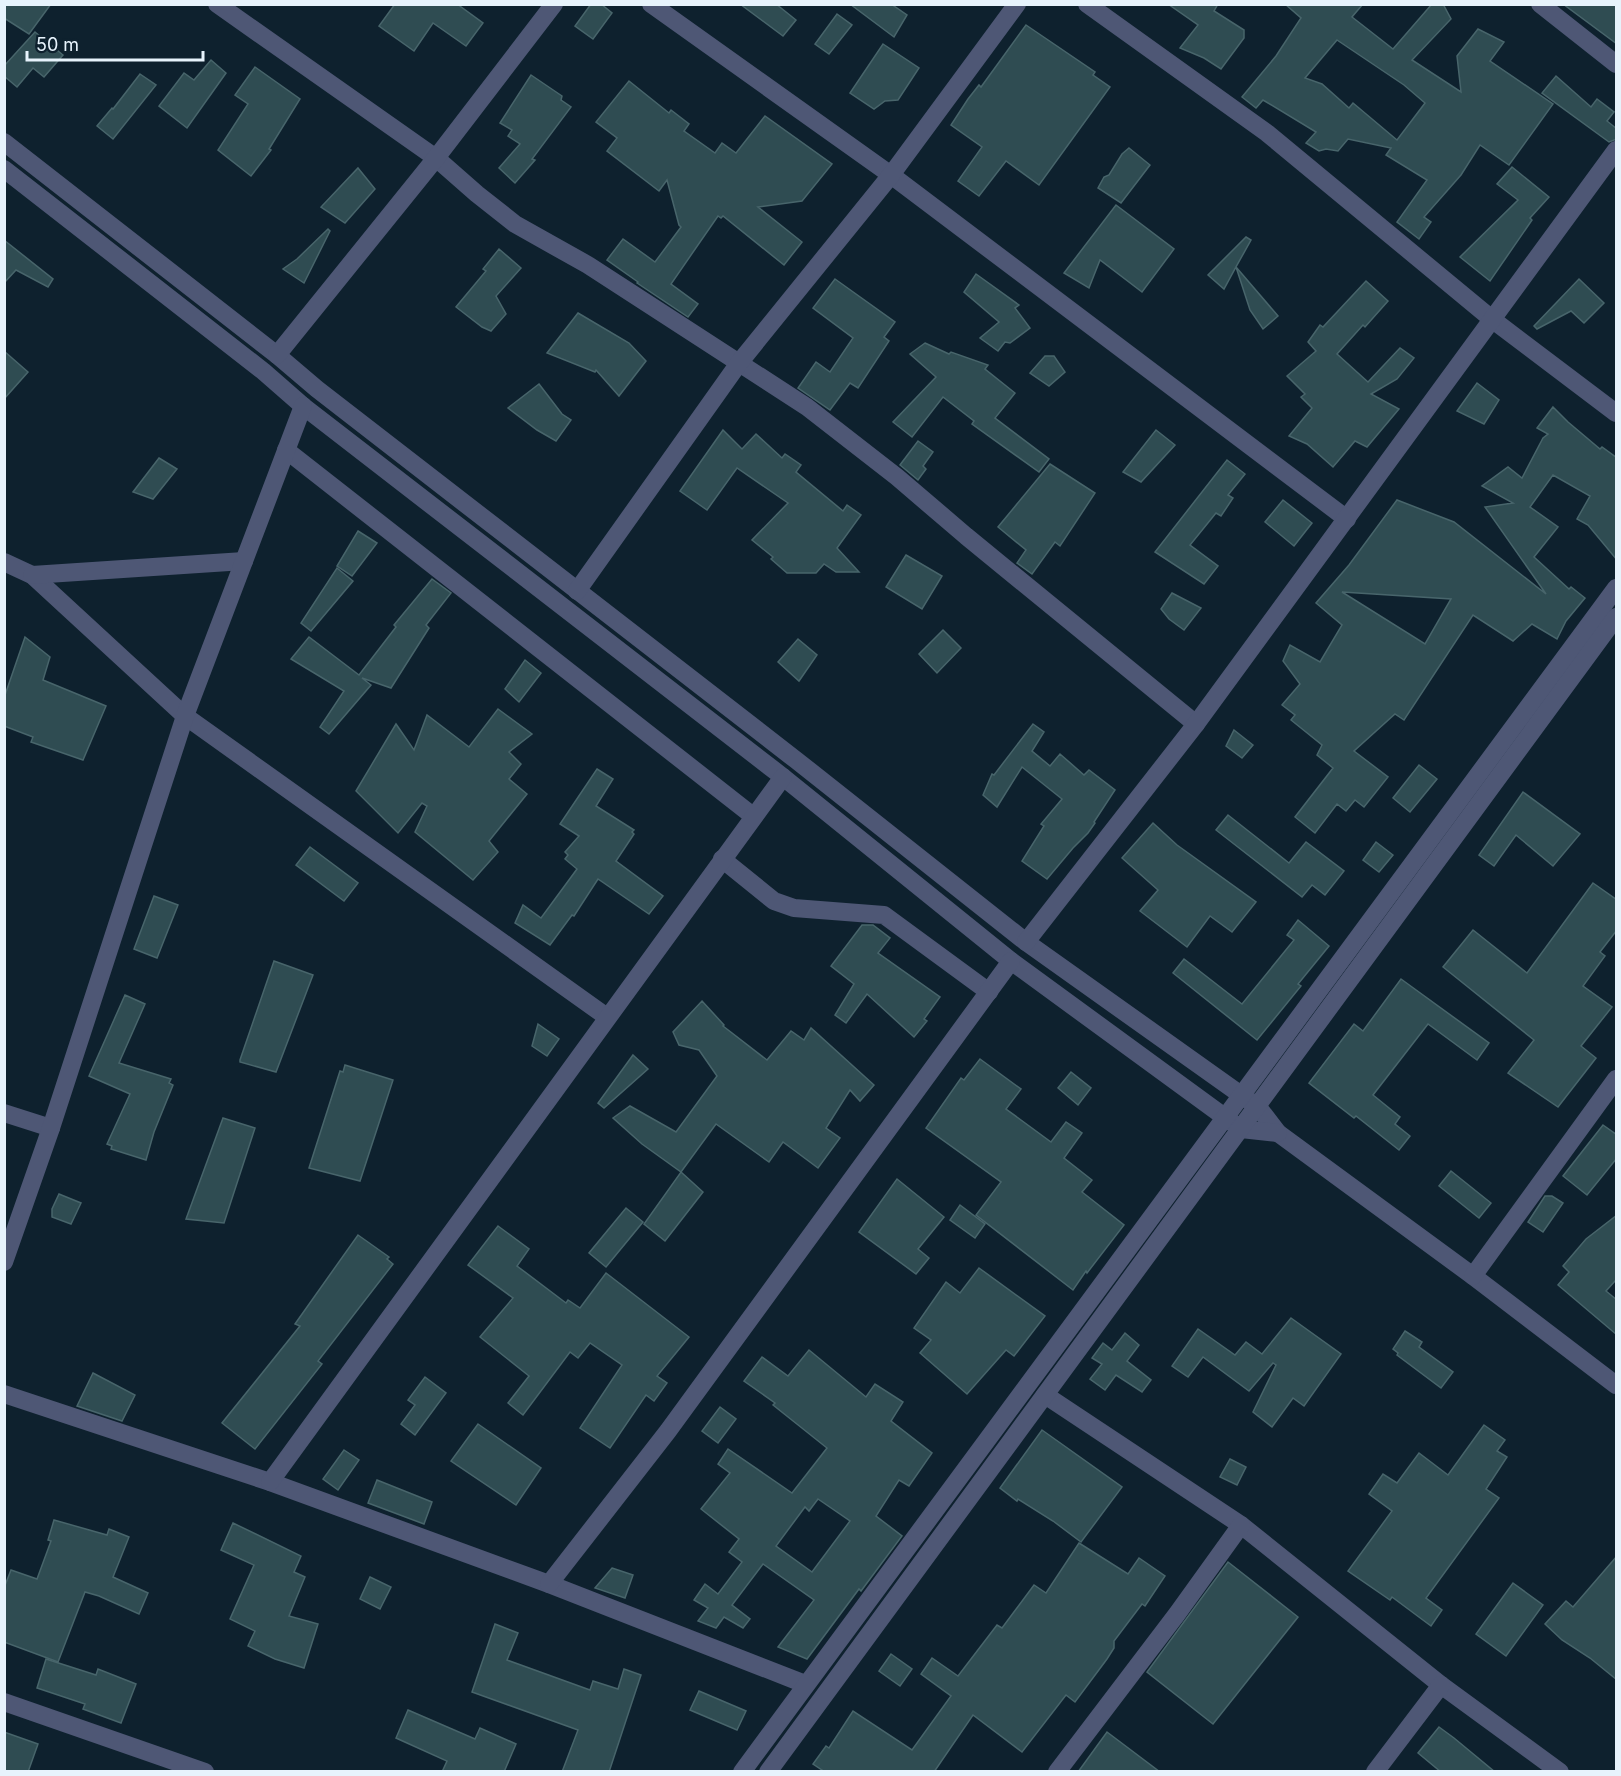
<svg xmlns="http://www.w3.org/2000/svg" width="1621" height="1776" font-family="Inter,sans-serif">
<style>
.building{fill:#2f4c52;stroke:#48656b;stroke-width:1.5;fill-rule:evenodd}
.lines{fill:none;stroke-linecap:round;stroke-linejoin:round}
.street{stroke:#4e5775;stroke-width:18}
</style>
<rect width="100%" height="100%" fill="#0e212e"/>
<g class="building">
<polygon points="4,4 51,4 29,34 4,18"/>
<polygon points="395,4 457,4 483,23 466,46 433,23 414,51 379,26"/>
<polygon points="591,4 601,4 612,13 593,39 575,26"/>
<polygon points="740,4 776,4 796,20 783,36"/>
<polygon points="850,4 891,4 907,15 894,37"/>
<polygon points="1168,4 1218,4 1214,11 1244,30 1244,38 1221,69 1204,58 1180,48 1198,25"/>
<path d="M 1285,4 L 1363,4 L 1352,17 L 1393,49 L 1432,4 L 1443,4 L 1451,19 L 1412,60 L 1461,92 L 1457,56 L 1478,29 L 1504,42 L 1490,61 L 1553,104 L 1509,165 L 1480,145 L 1461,175 L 1424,217 L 1431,222 L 1419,239 L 1397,222 L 1427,180 L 1386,155 L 1391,148 L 1348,139 L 1338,151 L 1326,149 L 1319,151 L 1306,143 L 1316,132 L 1263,100 L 1256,108 L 1242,97 L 1276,56 L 1301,18 ZM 1337,40 L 1404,85 L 1425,103 L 1397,140 L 1353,103 L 1349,108 L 1322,84 L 1305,78 Z"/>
<polygon points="1563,4 1617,4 1617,44"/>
<polygon points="837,14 852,25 829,54 815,44"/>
<polygon points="1026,25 1095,72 1093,75 1110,87 1039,185 1006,161 979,196 958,181 982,147 951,125 968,99 979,85 981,87"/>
<polygon points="35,32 63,55 44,77 33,68 17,87 4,76 4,66"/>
<polygon points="883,44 919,68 898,100 885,101 874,109 850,93"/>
<polygon points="211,60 226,73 187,128 159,106 184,73 194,80"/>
<polygon points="255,67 300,99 269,149 271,150 251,176 218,150 248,104 235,95"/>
<polygon points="140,74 156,85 113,139 97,126 112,108 113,109"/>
<polygon points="531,75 562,96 561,100 571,107 532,159 535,160 515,183 499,168 520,144 508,136 512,130 500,123"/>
<polygon points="1556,76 1591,107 1597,99 1614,112 1607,121 1617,129 1617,139 1609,142 1542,93"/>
<polygon points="629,81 669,113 671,110 689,124 684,131 715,153 722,143 736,153 765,116 832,164 802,201 758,207 802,242 784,265 723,216 721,218 718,216 671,284 698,304 688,317 637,283 638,282 607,260 623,239 655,262 681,227 679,225 667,180 659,191 607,151 617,138 596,122"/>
<polygon points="1129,148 1150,165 1121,203 1098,188 1104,177 1109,175 1122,154"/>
<polygon points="1512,167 1549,197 1530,218 1532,220 1490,281 1460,257 1518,200 1497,184"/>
<polygon points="358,168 375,189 345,223 321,207"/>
<polygon points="1116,205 1174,249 1142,292 1100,260 1089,288 1064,273"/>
<polygon points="328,229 330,231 304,283 283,269 297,259"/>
<polygon points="1246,237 1251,240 1236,267 1278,316 1263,329 1250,310 1236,267 1224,289 1208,275"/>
<polygon points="4,240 53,279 48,287 16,270 4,283"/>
<polygon points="499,249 521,268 496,296 506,314 491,331 482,327 456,307 486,271 483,269"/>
<polygon points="976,274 1019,305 1015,308 1030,328 1010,343 1005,342 998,351 980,338 999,322 964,292"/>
<polygon points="835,279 895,322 884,337 889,341 858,388 850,383 830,410 798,388 816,362 830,372 853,338 813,308"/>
<polygon points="1579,279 1604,303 1584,323 1571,311 1537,329 1534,326"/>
<polygon points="1366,281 1388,301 1365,327 1363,325 1337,354 1368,382 1400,348 1414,358 1397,379 1371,394 1399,409 1367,447 1355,441 1333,467 1307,444 1289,436 1312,408 1301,397 1305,394 1287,376 1316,351 1308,342 1320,325 1323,327"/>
<polygon points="578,313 629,343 646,361 619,396 596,370 595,372 547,353"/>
<polygon points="925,343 949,354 951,352 988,365 985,369 1015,393 995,418 1049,459 1039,472 972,424 974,421 943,397 912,437 893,422 936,377 910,354"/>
<polygon points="4,351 28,372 4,399"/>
<polygon points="1045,356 1054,356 1065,372 1049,386 1030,373"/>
<polygon points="1477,383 1499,400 1484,424 1457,411"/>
<polygon points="539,384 562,414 571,420 556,441 537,430 508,408"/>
<path d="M 1553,407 L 1568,422 L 1600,449 L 1602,447 L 1617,458 L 1617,560 L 1588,525 L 1577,519 L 1590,496 L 1553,475 L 1530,507 L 1558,527 L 1534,557 L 1569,589 L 1571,587 L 1585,598 L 1566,621 L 1557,639 L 1532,624 L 1513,641 L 1473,615 L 1404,720 L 1395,714 L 1354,751 L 1388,777 L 1364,807 L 1355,800 L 1346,811 L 1337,804 L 1315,833 L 1295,817 L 1333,768 L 1317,755 L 1322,745 L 1291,720 L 1295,715 L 1282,705 L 1300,684 L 1283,661 L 1290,645 L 1320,662 L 1342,625 L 1316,603 L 1349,565 L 1397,500 L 1454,522 L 1546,594 L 1485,507 L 1513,503 L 1482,486 L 1508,467 L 1522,478 L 1543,438 L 1548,434 L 1537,428 ZM 1342,592 L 1451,599 L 1425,644 Z"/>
<polygon points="723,430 742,449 756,434 782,458 785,454 801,465 796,472 843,511 847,505 861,515 837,548 859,572 836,572 824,564 816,573 787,573 771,559 773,557 752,540 788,503 737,468 707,510 680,491"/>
<polygon points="1156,430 1175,445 1141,482 1123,472"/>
<polygon points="918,441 933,452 923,466 926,469 918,480 900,465"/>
<polygon points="159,458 177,469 153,499 133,492"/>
<polygon points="1227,460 1245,474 1228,495 1233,498 1221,516 1216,513 1190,545 1218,566 1204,584 1155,552"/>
<polygon points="1050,464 1095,493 1060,546 1055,542 1032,574 1017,563 1026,550 998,527"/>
<polygon points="1283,500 1312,523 1294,546 1265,522"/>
<polygon points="358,531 377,543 352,576 337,566"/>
<polygon points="906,555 942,576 922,609 886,587"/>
<polygon points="337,568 353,581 311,631 301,623"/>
<polygon points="432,579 451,593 426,625 429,628 391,688 362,678 371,685 329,734 320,727 344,691 291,659 309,637 359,675 396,627 394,625"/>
<polygon points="1172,593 1201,608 1184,630 1169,619 1161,609"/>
<polygon points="943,630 961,648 937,673 919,654"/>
<polygon points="25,637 50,657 43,680 106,706 83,760 31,742 33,737 4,726 4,698"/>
<polygon points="798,639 817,655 799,681 778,662"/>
<polygon points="525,660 541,673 519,702 505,689"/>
<polygon points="498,709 532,734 509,752 521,764 509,779 527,794 489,841 498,852 473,880 415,832 427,806 422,803 398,833 356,791 396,724 414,750 427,715 469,747"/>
<polygon points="1033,724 1044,732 1032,751 1050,766 1060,754 1084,775 1089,770 1115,790 1094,822 1095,823 1088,833 1073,848 1047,879 1022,861 1044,826 1041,824 1062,799 1022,767 997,807 983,795 992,774 994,775"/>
<polygon points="1234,730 1253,745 1242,758 1226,746"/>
<polygon points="1419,765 1437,779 1410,812 1393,798"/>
<polygon points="597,769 613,779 596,806 634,830 632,832 634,834 616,861 663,896 649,914 598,879 574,916 572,915 550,945 515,923 523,905 541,918 577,869 565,859 568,855 565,852 579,836 560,824"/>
<polygon points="1523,792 1580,834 1553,866 1516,835 1494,866 1479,855"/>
<polygon points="1228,815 1289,863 1306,842 1344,871 1325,895 1312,885 1302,897 1216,830"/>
<polygon points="1153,823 1177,845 1256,902 1232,932 1210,916 1187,947 1140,911 1158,890 1122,858"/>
<polygon points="1376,842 1393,855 1379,872 1363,860"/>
<polygon points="310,847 358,883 344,901 296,865"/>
<polygon points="1593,883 1617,900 1617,930 1600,952 1605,956 1583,986 1612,1007 1581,1046 1596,1058 1558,1107 1508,1073 1534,1040 1443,967 1473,930 1527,973"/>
<polygon points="154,896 178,905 157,958 134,949"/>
<polygon points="1298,920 1329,946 1298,984 1301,986 1257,1040 1173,973 1184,959 1242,1004 1294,940 1287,935"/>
<polygon points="862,925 873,925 890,938 878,953 940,997 924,1019 927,1021 914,1037 867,994 846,1023 835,1015 854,984 831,966"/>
<polygon points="274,961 313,975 276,1072 240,1062 240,1060"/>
<polygon points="1401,979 1489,1043 1477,1060 1428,1024 1373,1095 1400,1117 1395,1124 1410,1136 1399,1150 1356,1116 1354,1118 1309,1083 1354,1024 1363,1031"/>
<polygon points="125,995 145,1004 119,1063 171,1079 169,1083 173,1085 154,1132 146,1160 111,1149 112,1146 107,1144 130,1094 89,1076"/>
<polygon points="702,1001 724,1025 723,1026 767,1060 791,1031 804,1040 811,1028 874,1085 860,1101 850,1090 826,1128 840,1138 818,1168 783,1142 769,1162 716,1124 681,1172 642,1144 613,1118 630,1106 676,1132 717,1076 699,1050 679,1045 673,1032"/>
<polygon points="538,1024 559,1039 547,1056 532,1046"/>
<polygon points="633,1055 648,1069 604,1108 598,1103"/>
<polygon points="980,1059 1021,1089 1006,1109 1051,1142 1066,1122 1082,1133 1064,1158 1092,1180 1082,1192 1124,1225 1087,1273 1086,1271 1073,1290 976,1215 1001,1182 926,1128 961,1078 964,1080"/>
<polygon points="345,1065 393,1080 360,1181 309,1168 340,1071 343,1072"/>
<polygon points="1071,1072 1091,1088 1078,1105 1058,1088"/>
<polygon points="223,1118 255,1128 224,1223 186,1219"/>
<polygon points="1603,1125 1617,1135 1617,1158 1587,1195 1563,1176"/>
<polygon points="1451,1171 1491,1203 1479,1218 1439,1186"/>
<polygon points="681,1172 703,1192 665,1241 644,1224"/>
<polygon points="897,1179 944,1217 918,1249 929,1258 916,1274 859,1232"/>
<polygon points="59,1194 81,1203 71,1224 52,1217 52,1209"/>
<polygon points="1545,1196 1552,1196 1563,1203 1543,1232 1528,1222"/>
<polygon points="960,1205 985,1224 975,1238 950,1220"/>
<polygon points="626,1208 643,1222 606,1267 589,1253"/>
<polygon points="1617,1215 1616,1280 1606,1291 1617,1300 1617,1335 1558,1285 1569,1272 1563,1266 1586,1239"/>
<polygon points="498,1226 529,1249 517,1266 566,1303 568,1300 580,1308 606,1273 689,1337 657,1376 667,1383 654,1401 646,1395 610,1448 580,1428 622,1365 590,1343 578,1358 570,1352 523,1415 508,1403 529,1376 480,1337 513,1298 468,1265"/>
<polygon points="358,1235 389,1257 387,1259 393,1264 318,1361 322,1364 255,1449 222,1423 300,1326 295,1324"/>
<polygon points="979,1268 1045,1316 1014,1356 1006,1350 967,1394 920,1353 931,1340 914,1328 946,1282 960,1293"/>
<polygon points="1291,1318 1341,1354 1304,1406 1293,1398 1272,1427 1253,1412 1276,1365 1273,1363 1249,1391 1203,1357 1188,1377 1172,1366 1198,1329 1235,1355 1246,1342 1262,1354"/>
<polygon points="1405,1331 1422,1342 1419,1347 1453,1372 1441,1388 1397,1355 1398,1353 1393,1349"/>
<polygon points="1125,1333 1139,1345 1127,1361 1151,1380 1142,1392 1116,1375 1105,1390 1090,1379 1102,1364 1092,1358 1103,1343 1112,1350"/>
<path d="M 809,1350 L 866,1397 L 875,1384 L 903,1402 L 891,1421 L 932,1453 L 909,1486 L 899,1480 L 876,1516 L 902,1536 L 861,1591 L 859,1589 L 807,1659 L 778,1647 L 814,1600 L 763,1564 L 732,1605 L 750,1619 L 743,1628 L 724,1617 L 716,1628 L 698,1621 L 708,1608 L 694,1600 L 705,1584 L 718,1594 L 742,1562 L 729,1552 L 739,1539 L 701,1509 L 730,1473 L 718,1464 L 728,1449 L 792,1493 L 827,1448 L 773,1405 L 775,1403 L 744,1381 L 762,1357 L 788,1376 ZM 818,1499 L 850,1521 L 812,1572 L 776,1546 L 805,1507 L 809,1511 Z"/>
<polygon points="93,1373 135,1395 122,1421 77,1406"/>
<polygon points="425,1377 446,1393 415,1435 401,1424 415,1405 408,1400"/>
<polygon points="720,1407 736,1419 718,1443 702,1431"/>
<polygon points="478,1424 541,1468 516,1505 451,1461"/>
<polygon points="1484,1425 1505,1440 1497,1451 1507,1457 1486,1489 1499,1498 1426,1598 1442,1610 1431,1626 1392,1597 1390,1600 1348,1571 1392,1511 1369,1494 1383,1474 1397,1483 1419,1453 1448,1475"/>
<polygon points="1042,1430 1122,1487 1081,1542 1053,1521 1018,1499 1017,1501 1000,1488"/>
<polygon points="344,1450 359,1460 338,1490 323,1479"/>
<polygon points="1230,1459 1246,1467 1237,1485 1220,1477"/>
<polygon points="377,1480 432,1502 424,1524 368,1503"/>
<polygon points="54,1520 107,1535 109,1529 129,1537 113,1577 148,1593 139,1614 99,1596 85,1592 58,1662 4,1642 4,1588 11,1570 37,1579 51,1541 48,1540"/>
<polygon points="233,1523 301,1556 294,1572 305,1577 289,1616 318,1624 304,1668 275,1659 248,1646 255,1631 230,1619 254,1565 221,1550"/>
<polygon points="1079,1543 1128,1574 1139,1558 1165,1576 1145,1606 1142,1604 1114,1641 1114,1648 1107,1659 1075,1702 1066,1695 1022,1752 973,1715 934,1772 825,1772 813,1764 826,1746 829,1748 853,1711 912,1750 951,1696 921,1674 932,1658 958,1676 997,1625 1002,1628 1034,1585 1046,1593"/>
<polygon points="1617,1556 1617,1680 1590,1658 1562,1640 1545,1624 1566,1601 1573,1607"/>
<polygon points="1228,1562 1298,1617 1213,1724 1147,1672"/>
<polygon points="612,1568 633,1575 625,1598 595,1588"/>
<polygon points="370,1577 391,1587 380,1609 360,1599"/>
<polygon points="1513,1583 1543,1605 1506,1656 1476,1634"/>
<polygon points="495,1624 518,1633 507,1660 590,1690 593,1681 618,1689 624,1669 641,1675 609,1772 562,1772 578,1730 472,1692"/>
<polygon points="891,1654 912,1669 900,1686 879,1671"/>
<polygon points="46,1659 96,1675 98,1669 136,1684 121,1723 83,1709 85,1704 37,1688"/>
<polygon points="699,1691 746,1711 737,1730 690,1710"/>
<polygon points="408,1710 475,1739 480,1728 516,1744 504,1772 442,1772 447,1761 396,1738"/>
<polygon points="1439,1727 1454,1738 1495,1772 1441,1772 1418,1753"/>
<polygon points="4,1732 38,1744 28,1772 4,1772"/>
<polygon points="1107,1732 1160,1772 1078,1772"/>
</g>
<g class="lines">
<g class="street">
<polyline points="217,4 436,158 477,194 515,224 588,265 807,407 897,477 966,536 1196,724"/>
<polyline points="651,4 891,175 1347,519"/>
<polyline points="1087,4 1267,133 1493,320 1616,413"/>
<polyline points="1540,4 1616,64"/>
<polyline points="4,142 277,355 317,389 796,760 1026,942 1258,1107 1278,1133 1473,1276 1616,1385"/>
<polyline points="4,169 263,371 303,406 783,777 1011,961 1241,1129 1278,1133"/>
<polyline points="277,355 436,158 554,4"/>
<polyline points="286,450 753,816"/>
<polyline points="4,562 32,575 185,716 607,1017"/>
<polyline points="32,575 244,561"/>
<polyline points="577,591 739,363 891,175 1017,4"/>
<polyline points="722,859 774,901 794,908 884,915 989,992"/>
<polyline points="1026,942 1196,724 1616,150"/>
<polyline points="4,1113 51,1128"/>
<polyline points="4,1262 51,1128 185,716 303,406"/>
<polyline points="1473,1276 1616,1079"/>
<polyline points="4,1394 270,1482 549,1584 805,1684"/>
<polyline points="1045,1395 1241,1525 1441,1685 1560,1772"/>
<polyline points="270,1482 783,777"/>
<polyline points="549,1584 668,1431 1011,961"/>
<polyline points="4,1702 205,1772"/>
<polyline points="742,1772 1616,588"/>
<polyline points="768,1772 1616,617"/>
<polyline points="1057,1772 1177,1614 1241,1525"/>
<polyline points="1375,1772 1441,1685"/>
</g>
</g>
<rect width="1621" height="1776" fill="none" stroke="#e7f3fc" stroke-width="12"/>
<path d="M27 51v9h176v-9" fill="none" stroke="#e7f3fc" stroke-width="3"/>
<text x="36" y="51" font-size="18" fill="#e7f3fc" stroke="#0e212e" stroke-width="4.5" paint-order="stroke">50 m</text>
</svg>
